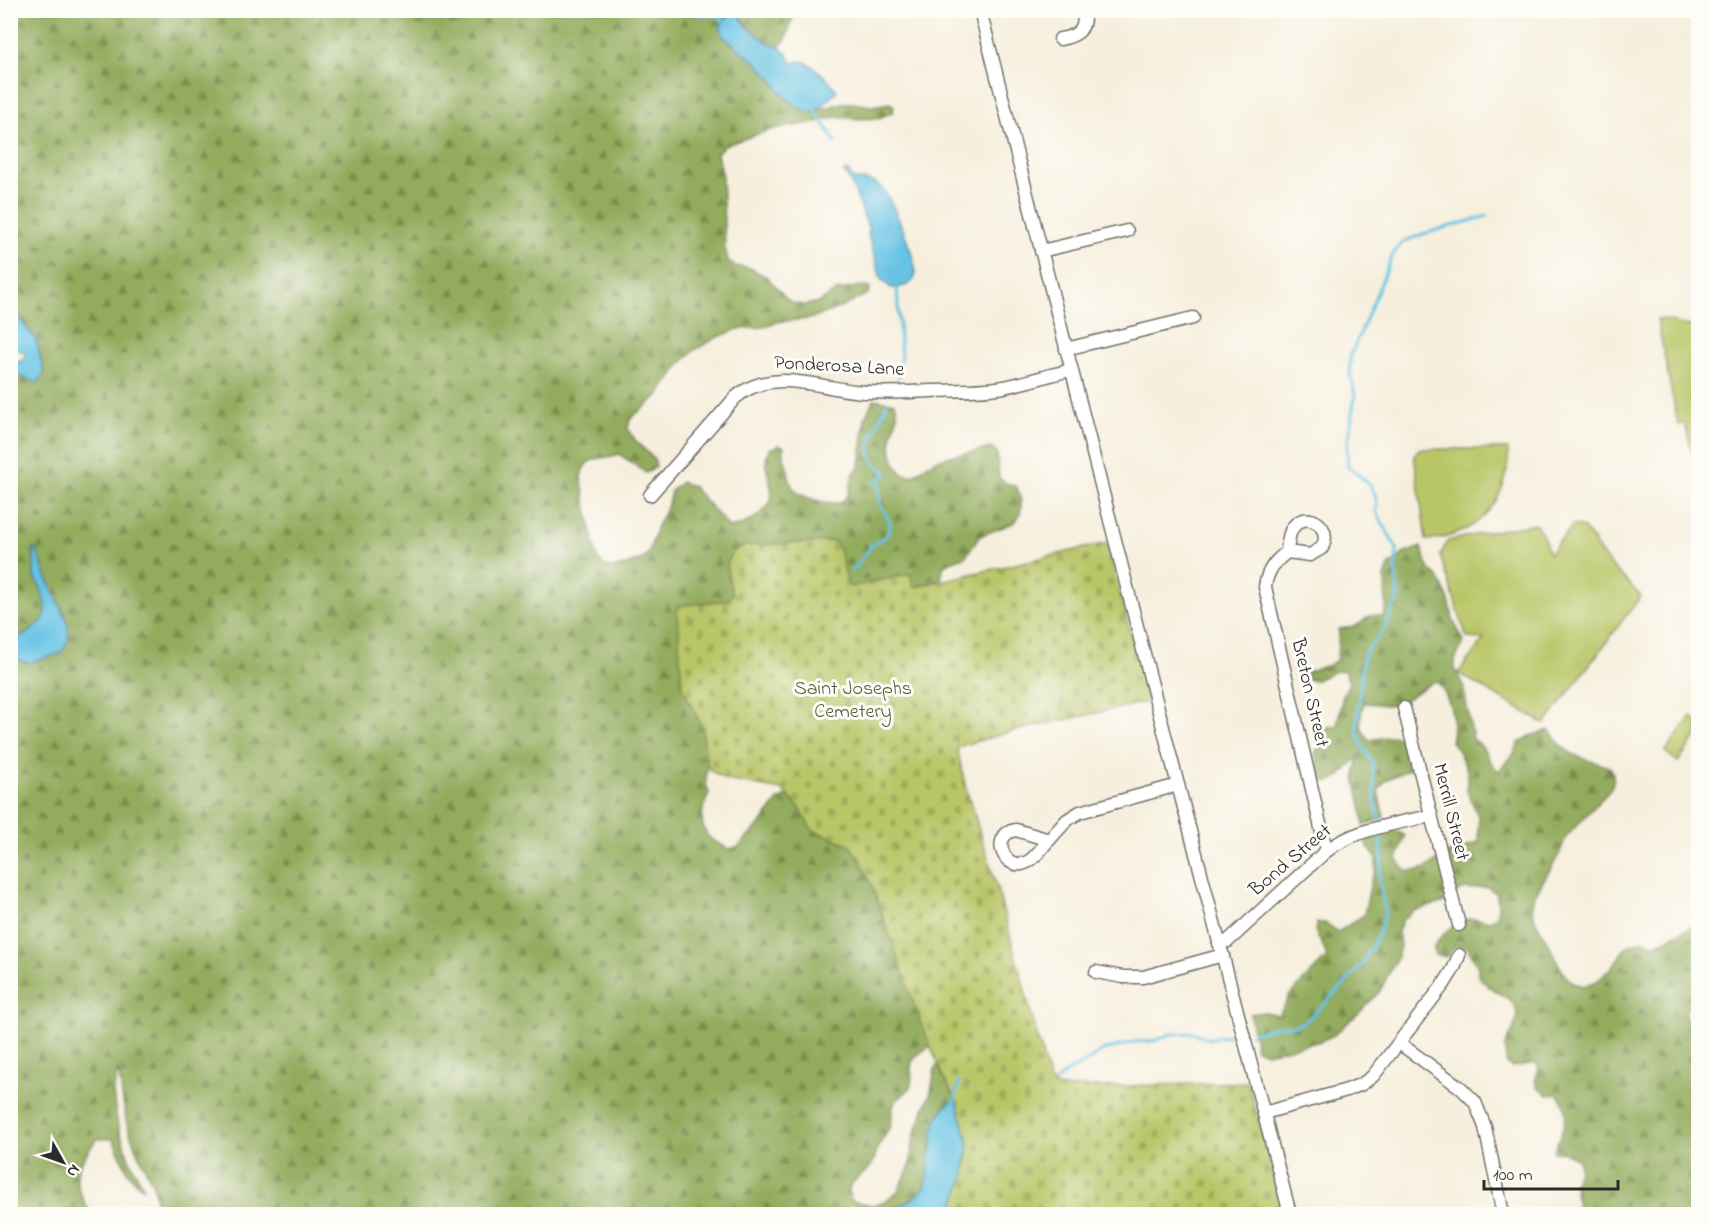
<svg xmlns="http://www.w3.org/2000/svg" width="1709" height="1225" font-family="'Indie Flower',sans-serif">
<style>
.forest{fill:url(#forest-firs);stroke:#5e6b44;stroke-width:1.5}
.cemetery{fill:url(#cemetery-stones);stroke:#72784a;stroke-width:1.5}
.pitch{fill:#b9c668;stroke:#72784a;stroke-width:1.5}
.water{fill:#66c3e4;stroke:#487788;stroke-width:1.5}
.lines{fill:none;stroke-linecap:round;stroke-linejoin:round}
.stream{stroke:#66c3e4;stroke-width:3}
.minor-casing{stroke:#727069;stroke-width:15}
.minor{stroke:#fff;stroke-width:12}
.labels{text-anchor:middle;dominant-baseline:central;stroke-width:6;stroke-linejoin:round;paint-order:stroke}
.street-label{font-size:20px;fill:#2b2b2b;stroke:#fdfcf7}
.park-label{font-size:20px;fill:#565a3d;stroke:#fdfcf7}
</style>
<defs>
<pattern id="forest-firs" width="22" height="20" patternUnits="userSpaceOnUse" patternTransform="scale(1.5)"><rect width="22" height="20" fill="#92ab5c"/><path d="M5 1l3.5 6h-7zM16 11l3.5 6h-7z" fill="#778b4c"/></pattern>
<pattern id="cemetery-stones" width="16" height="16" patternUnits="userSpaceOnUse" patternTransform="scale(1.5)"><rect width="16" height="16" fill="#b9c668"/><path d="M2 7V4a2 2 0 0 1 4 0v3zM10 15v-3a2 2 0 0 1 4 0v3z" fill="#9faa5a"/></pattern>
</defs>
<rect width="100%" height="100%" fill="#fdfcf7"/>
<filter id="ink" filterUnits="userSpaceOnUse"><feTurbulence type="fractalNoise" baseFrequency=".0167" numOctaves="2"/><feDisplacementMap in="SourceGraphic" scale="12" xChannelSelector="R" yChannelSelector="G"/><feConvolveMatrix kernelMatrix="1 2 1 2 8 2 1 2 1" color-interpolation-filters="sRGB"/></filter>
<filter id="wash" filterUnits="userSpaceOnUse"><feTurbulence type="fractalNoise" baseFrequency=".008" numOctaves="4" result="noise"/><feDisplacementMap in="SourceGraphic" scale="24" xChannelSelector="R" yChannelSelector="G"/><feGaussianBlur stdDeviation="1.35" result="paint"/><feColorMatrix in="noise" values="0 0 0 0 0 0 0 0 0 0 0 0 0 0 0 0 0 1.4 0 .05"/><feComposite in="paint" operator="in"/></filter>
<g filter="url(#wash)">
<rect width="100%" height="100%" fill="#f6efdd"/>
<g class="forest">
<path d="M 11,11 L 811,11 L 804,14 L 793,16 L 786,39 L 779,47 C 765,42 750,32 743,19 L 728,15 L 720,26 L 723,36 L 756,62 L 776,84 L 783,95 L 811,112 L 842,103 L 854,103 L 871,106 L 890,103 L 894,106 L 893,112 L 879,118 L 861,119 L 835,117 L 813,123 L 777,128 L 725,145 L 717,153 L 722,176 L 725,247 L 728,261 L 735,266 L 750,268 L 767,277 L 790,302 L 804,305 L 820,302 L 836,291 L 860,286 L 870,288 L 869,293 L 842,307 L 809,319 L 775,322 L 765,327 L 738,329 L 716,338 L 693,351 L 678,367 L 659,395 L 630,419 L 628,429 L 636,441 L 654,459 L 656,466 L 652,470 L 646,473 L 619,454 C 603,461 584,453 581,478 L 597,558 L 604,566 L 609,568 L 620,567 L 643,559 L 649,552 L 657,526 L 668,505 L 671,491 L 681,482 L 692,486 L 730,528 C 741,526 751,521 760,514 C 787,492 757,474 769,449 L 780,445 L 784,447 C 783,456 785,461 788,470 C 789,474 789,479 791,484 C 797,499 827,503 841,503 L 848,495 L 853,475 L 860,465 L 865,417 L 874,399 L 895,403 C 901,420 893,424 891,439 C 890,450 895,473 907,475 C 916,477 924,466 932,462 C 950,453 971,454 991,448 L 997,452 L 999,478 L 1006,483 L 1017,487 C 1021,499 1025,514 1013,523 L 980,536 L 966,556 L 946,564 L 943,568 L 941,580 L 913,587 L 910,574 L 851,587 L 848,585 L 833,541 L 745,546 L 739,548 L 728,576 L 733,594 L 730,600 L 679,606 L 682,686 L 702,727 L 707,763 L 706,783 L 709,793 L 704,806 L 702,816 L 703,826 L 707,835 L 711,839 L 728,849 L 738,847 L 763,821 L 777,801 L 787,795 L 800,808 L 810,827 L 815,831 L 846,843 L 852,848 L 882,891 L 939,1041 C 929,1048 910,1055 911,1069 C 911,1075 914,1081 910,1087 C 907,1094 898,1097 894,1104 C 891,1111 893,1120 890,1127 C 887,1134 881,1140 878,1147 C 876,1153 875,1159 872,1165 C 863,1178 841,1182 852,1201 L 872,1205 L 884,1202 L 898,1191 L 910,1166 L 914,1136 L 931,1091 L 935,1069 L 941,1059 L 985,1120 L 951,1214 L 963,1180 L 944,1107 L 933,1134 L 933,1146 L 930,1156 L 927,1182 L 922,1192 L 908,1201 L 881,1214 L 157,1214 L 155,1194 L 153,1185 L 135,1147 L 126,1121 L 118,1069 L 113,1093 L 118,1126 L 129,1159 L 144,1188 C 127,1181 121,1154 113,1139 L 97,1139 C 88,1152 72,1170 78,1187 C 81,1196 87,1205 90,1214 L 11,1214 L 11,658 L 29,663 L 65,615 L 45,574 L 38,554 L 34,549 L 32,550 C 38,560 31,568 35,578 C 36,581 39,583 40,586 C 45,595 50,613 42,622 C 38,628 29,632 23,636 L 11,635 L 11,376 L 14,374 L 37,382 L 44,374 L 36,339 L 11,308 Z"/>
<path d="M 1421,547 L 1429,569 L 1437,576 L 1442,585 L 1449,600 L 1453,620 L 1464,641 L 1455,660 L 1455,669 L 1463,685 L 1473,739 C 1490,750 1486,762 1499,771 L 1513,755 L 1519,743 L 1530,736 L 1549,730 C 1554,735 1557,741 1562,746 C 1575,759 1594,761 1611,768 C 1615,777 1614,782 1610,790 L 1566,837 L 1559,855 L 1533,898 L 1532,907 L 1535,919 L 1564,974 C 1584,997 1599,982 1615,963 C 1619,959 1622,951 1626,947 C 1631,944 1639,942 1645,940 L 1653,945 L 1668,939 L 1698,923 L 1698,1001 L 1691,1005 L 1685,1012 L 1698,1058 L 1698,1214 L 1578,1214 C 1579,1204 1574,1194 1574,1183 C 1575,1172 1582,1173 1578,1159 L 1563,1151 L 1555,1153 L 1553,1151 C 1562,1132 1574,1112 1557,1094 L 1548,1095 L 1538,1088 L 1535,1081 L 1539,1068 L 1536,1063 L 1512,1067 L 1506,1064 L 1505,1045 L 1513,1030 L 1518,1016 L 1515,1006 L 1509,999 L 1489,987 L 1478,976 L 1478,967 L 1467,947 L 1455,946 L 1446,957 L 1436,955 L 1433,950 C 1438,937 1452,925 1465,920 C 1473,917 1482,919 1490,921 L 1497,916 L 1498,905 L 1497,894 L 1487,887 L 1461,890 L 1445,902 L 1414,911 L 1403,919 L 1398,931 L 1400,946 L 1397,958 L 1380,991 L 1359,1013 L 1334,1035 L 1318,1042 L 1266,1053 L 1256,1049 L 1250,1014 L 1264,1012 L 1279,1015 L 1290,995 L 1327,957 L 1323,946 L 1315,931 L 1317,923 L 1326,923 L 1338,932 L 1364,915 L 1371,882 L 1376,870 L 1376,858 L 1368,847 L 1365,838 L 1374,832 L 1395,830 L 1405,836 L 1397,859 L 1406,871 C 1430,872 1432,861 1451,852 C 1460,848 1470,847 1479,842 L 1478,831 L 1479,818 L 1467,791 L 1468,772 L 1458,751 L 1451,741 C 1456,722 1450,694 1436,681 C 1422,686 1406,702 1394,705 C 1384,706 1374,703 1364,703 C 1359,719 1358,726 1369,740 L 1394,736 L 1403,738 L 1407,745 L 1411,768 L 1386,780 L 1378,791 L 1384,817 L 1364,826 C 1362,819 1363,813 1361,806 C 1358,788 1352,781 1358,762 L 1356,759 L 1341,776 L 1329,782 L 1321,780 C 1318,771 1319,762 1315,754 L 1319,745 L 1320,734 L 1327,727 L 1337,726 L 1343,695 L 1349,683 L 1344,670 L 1334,672 L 1314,681 L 1307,679 L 1306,672 L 1329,665 L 1337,660 L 1339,629 C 1344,628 1350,628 1355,626 C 1367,622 1366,611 1383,617 L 1386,609 L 1385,577 L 1389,566 L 1403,554 Z"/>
</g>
<path class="cemetery" d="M 833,541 L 838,545 L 848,585 L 851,587 L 910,574 L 914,587 L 1107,543 L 1148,702 L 1017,730 L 957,747 L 965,785 L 994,877 L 1049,1079 L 1055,1086 L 1061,1088 L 1248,1082 L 1284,1214 L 951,1214 L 963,1180 L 969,1146 L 957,1101 L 944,1079 L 920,1021 L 872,886 L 861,861 L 852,848 L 846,843 L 815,831 L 810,827 L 800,808 L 782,790 L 726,780 L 710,770 L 707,763 L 702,727 L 682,686 L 677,609 L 679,606 L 730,600 L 733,594 C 727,576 720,552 745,546 Z"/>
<g class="pitch">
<polygon points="1657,319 1672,321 1682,325 1698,327 1698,476 1685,424 1678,425"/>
<path d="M 1419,449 L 1508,449 C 1510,501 1477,537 1426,540 L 1414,455 Z"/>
<polygon points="1536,524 1545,540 1549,554 1573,525 1584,528 1606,560 1641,596 1545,724 1458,673 1484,639 1467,638 1440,555 1448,541 1482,533"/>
<polygon points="1691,716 1698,722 1698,734 1678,762 1665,752"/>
</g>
<g class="water">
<path d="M 732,12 L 737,12 L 747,27 L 767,42 L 779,47 L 788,55 L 791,63 L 803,61 C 817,68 828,78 837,91 L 819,109 L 811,112 L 800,108 L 783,95 L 776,84 L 756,62 L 723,36 L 720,26 Z"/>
<path d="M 848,171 L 854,180 C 865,179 876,181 883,190 C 893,203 919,262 915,277 C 912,286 899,288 891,288 L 881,279 L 868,234 L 869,230 L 853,186 L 844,172 Z"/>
<polygon points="11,308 36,339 44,374 37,383 14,374 11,376 11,365 26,358 24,352 11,348"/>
<path d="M 34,548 L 38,554 L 45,574 L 67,621 L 69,635 L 66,645 L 61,653 L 29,663 L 11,658 L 10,635 L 23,636 C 37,626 52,619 44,599 C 42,595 42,590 40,586 C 39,584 35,579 35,578 C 31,568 38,560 32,550 Z"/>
<path d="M 954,1100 L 957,1101 L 969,1146 L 965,1163 L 965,1173 L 951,1214 L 881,1214 C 894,1209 911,1203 921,1192 C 929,1185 928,1171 929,1161 C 930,1157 932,1152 932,1148 C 933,1143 932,1138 933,1134 C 934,1123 944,1104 954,1100 Z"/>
</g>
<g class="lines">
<g class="stream">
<polyline points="694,10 701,16 712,14 727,22"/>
<polyline points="814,108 836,143"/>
<polyline points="897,285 901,359 899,378"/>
<path d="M 852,571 L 868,551 L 871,545 C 880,540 895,534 889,520 C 887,514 881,510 880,503 C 878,492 884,491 874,481 L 882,478 L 886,473 L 875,464 L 870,453 L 869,445 L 887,403"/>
<path d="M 1380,821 L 1375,802 L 1373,763 L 1362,745 L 1358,735 L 1357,720 L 1363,659 L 1366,651 L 1383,631 L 1398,598 L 1398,589 L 1395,569 L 1397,549 L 1376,511 C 1381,490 1363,478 1348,467 L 1347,448 L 1355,395 L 1350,373 L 1350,356 L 1360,334 L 1393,254 L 1403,242 L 1423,234 L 1487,216"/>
<polyline points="1251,1034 1278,1026 1292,1026 1305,1022 1341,988 1362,964 1379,933 1385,913 1379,876 1382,860 1380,834"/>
<polyline points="1055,1082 1067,1072 1081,1065 1104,1050 1135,1042 1154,1041 1171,1034 1194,1033 1209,1039 1230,1035"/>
<polyline points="954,1103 959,1081"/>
</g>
</g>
</g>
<g filter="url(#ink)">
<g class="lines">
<g class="minor-casing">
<g id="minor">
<polyline points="980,10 1153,689 1290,1214"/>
<path d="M 1060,39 C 1078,36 1087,29 1083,10"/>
<polyline points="1041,251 1127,231"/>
<polyline points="1066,349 1193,318"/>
<path d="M 650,495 L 735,398 C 768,368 814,386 854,391 C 879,394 906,392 931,391 C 956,390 981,391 1004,387 C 1027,382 1049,375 1071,370"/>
<path d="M 1287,552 C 1288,545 1288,535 1292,529 C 1304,508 1334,525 1322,548 L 1310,555 L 1287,552 C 1274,562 1267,571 1265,587 L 1324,841 L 1328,850"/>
<polyline points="1404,708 1459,925"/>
<path d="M 1016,830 L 1049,840 C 1042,847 1037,856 1029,861 C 1005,876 988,834 1016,830 Z"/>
<polyline points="1049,840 1067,820 1080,812 1178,785"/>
<path d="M 1219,943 L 1228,941 L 1324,853 C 1352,829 1395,824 1430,816"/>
<polyline points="1096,972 1123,977 1143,977 1223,955"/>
<polyline points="1399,1043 1461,1088 1475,1102 1485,1127 1503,1214"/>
<polyline points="1264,1113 1347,1090 1362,1084 1373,1076 1444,984 1454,968 1459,955"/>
</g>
</g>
<use href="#minor" class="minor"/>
</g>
</g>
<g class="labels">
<g class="street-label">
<text transform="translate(839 367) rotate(3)">Ponderosa Lane</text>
<text transform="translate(1309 693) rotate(77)">Breton Street</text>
<text transform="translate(1450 812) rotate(76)">Merrill Street</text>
<text transform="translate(1291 861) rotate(-40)">Bond Street</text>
</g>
<g class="park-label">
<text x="853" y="689">Saint Josephs<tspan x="853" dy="23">Cemetery</tspan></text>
</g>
</g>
<rect width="1709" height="1225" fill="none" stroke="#fdfcf7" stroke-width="36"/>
<g transform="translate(63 1162) rotate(130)" stroke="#fdfcf7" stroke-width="4.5" paint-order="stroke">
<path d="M0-4.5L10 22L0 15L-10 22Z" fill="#2b2b2b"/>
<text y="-9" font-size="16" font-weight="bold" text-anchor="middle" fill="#2b2b2b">N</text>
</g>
<path d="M1484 1180v9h134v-9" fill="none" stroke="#2b2b2b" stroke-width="3"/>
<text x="1493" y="1180" font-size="18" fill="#2b2b2b" stroke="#fdfcf7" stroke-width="4.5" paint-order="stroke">100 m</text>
</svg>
